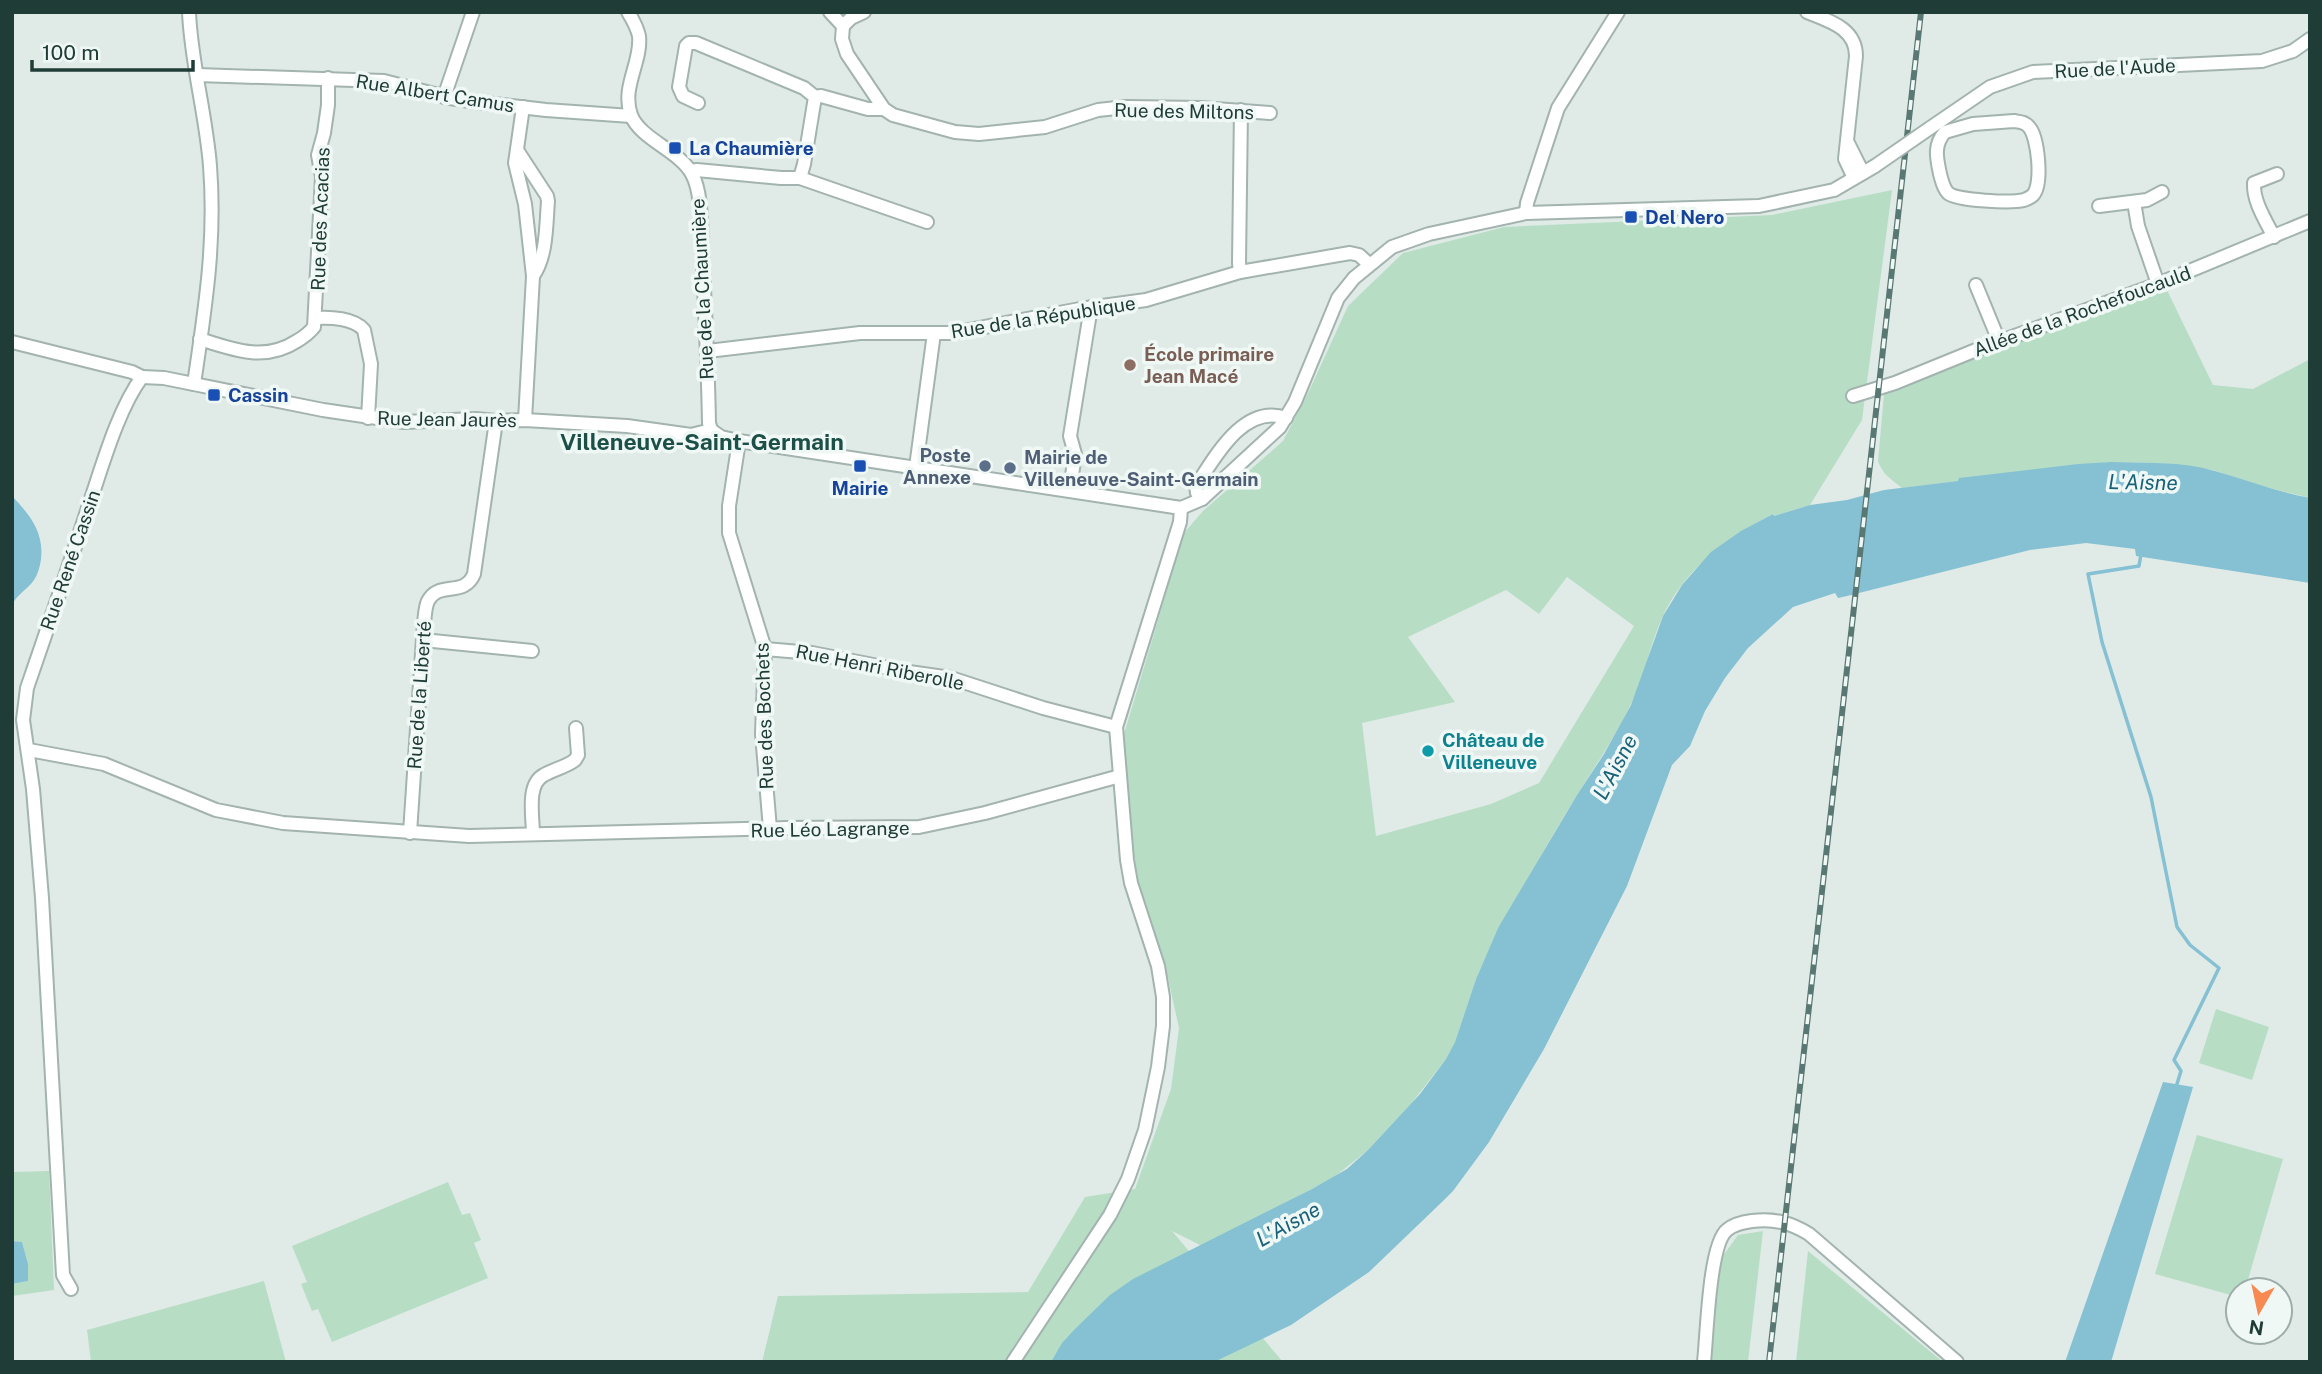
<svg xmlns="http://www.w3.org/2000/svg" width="2322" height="1374" font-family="'Public Sans',sans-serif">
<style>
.green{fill:#b7dec5;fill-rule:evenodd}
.water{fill:#85c0d3}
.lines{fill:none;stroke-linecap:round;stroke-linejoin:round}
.stream{stroke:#85c0d3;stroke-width:3.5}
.street-casing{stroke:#a3b3af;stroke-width:16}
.street{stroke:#fff;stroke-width:12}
.rail-casing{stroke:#5a7873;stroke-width:6}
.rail{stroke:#f0f8f5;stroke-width:3.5;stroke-dasharray:10;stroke-linecap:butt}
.street-bridge-casing{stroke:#a3b3af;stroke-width:16;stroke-linecap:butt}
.street-bridge{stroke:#fff;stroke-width:12}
.transit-dot{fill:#1a4fb4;stroke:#f0f8f5;stroke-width:2.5}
.education-dot{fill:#8d6e63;stroke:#f0f8f5;stroke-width:2.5}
.service-dot{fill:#5c6f8a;stroke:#f0f8f5;stroke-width:2.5}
.culture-dot{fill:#0f9aa8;stroke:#f0f8f5;stroke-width:2.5}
.labels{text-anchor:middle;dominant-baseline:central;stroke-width:7;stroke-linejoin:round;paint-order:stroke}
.street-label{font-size:19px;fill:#203c37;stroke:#f0f8f5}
.transit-label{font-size:19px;font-weight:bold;fill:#164399;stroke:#f0f8f5;text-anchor:start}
.education-label{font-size:19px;font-weight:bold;fill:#785e54;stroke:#f0f8f5;text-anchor:start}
.service-label{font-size:19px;font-weight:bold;fill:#4e5e75;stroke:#f0f8f5;text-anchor:end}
.culture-label{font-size:19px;font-weight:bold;fill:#0d838f;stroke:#f0f8f5;text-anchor:start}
.water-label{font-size:21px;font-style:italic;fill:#18617a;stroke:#f0f8f5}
.quarter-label{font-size:23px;font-weight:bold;fill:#1b4f47;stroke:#f0f8f5}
</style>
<rect width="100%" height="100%" fill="#e0ebe7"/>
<g class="green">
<path d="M 1892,190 L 1862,420 L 1810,505 L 1774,516 L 1773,514 C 1727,538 1684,569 1662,618 C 1649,647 1644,680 1629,708 C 1614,739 1595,766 1577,795 C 1549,839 1526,885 1498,928 L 1476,979 L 1455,1042 L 1446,1059 L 1410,1105 L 1368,1150 L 1333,1178 L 1202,1246 L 1172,1231 L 1283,1362 L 762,1362 L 778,1296 L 1028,1292 L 1085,1197 L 1135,1189 L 1171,1089 L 1179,1028 L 1168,978 L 1134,868 L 1124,734 L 1184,533 L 1203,511 L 1283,441 L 1309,391 L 1348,306 L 1403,253 L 1504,227 L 1772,215 ZM 1567,577 L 1634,626 L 1539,783 L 1491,804 L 1376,836 L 1362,723 L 1455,702 L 1408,637 L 1506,590 L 1539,614 Z"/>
<path d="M 2165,286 L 2213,385 L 2253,389 L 2310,359 L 2310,498 L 2261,486 L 2213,470 L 2161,463 L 2111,462 L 1959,479 L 1959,481 L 1902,488 C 1892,480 1882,474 1878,461 L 1884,394 L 1932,373 Z"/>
<polygon points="2216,1009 2269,1027 2252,1080 2199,1063"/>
<polygon points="2197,1135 2283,1159 2245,1290 2238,1290 2238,1297 2155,1274"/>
<polygon points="49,1171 54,1290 12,1296 12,1284 28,1281 28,1264 22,1242 12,1241 12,1172"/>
<polygon points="448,1182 462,1215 470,1213 481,1240 474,1243 488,1278 332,1342 318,1309 312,1311 301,1284 307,1282 292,1246"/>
<polygon points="1763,1231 1748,1362 1709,1362 1720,1260 1738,1235"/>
<polygon points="1808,1251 1943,1362 1796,1362"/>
<polygon points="264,1281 286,1362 91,1362 87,1330"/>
</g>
<g class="water">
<path d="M 2111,462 C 2145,463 2181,461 2215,471 C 2247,480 2277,492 2310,498 L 2310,583 L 2136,556 L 2135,549 L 2086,543 L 2030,550 L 1847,596 L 1838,598 L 1835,593 L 1793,607 L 1748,648 L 1725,678 L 1705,711 L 1690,746 L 1672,765 L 1627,886 L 1544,1049 L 1489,1142 L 1453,1191 L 1443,1201 L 1369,1272 L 1291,1325 L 1214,1362 L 1051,1362 L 1062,1343 L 1075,1329 L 1110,1295 L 1133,1279 L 1312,1189 L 1347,1169 L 1368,1150 L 1420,1094 L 1446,1059 L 1455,1042 L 1476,979 L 1498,928 L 1577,795 L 1604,754 L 1631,705 L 1663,616 L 1682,585 L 1711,552 L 1741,531 L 1773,514 L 1774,516 L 1810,505 L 1847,500 L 1884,490 L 1958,481 L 1959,478 L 2078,464 Z"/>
<path d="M 12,496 C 30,515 44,532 41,559 C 40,566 38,574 34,580 C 28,589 17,594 12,605 Z"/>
<polygon points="2163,1082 2193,1087 2111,1362 2065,1362"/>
<polygon points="12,1241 22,1242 28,1264 28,1281 12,1284"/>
</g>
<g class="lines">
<polyline class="stream" points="2141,554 2139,566 2088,574 2102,642 2151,797 2177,927 2190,945 2219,968 2174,1060 2181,1071 2176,1087"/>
<g class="street-casing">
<g id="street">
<path d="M 189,12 C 191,63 206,114 210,166 C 216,242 205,309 194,384"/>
<path d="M 628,12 C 633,20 637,27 639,36 C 642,62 621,87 631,115 C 640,139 680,151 692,174 C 702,192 701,226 702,247 C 705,306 708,364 709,423 L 711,430"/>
<polyline points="830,12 843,26 842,39 847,54 884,109 893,115 955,132 979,134 1045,127 1098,110 1126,107 1201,108 1270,113"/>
<path d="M 1807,12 C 1829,21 1856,28 1856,56 L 1845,159 L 1854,178"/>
<polyline points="843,26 851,18 864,12"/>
<polyline points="197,75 384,81 450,98 476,102 546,110 631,116"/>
<polyline points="444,97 473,12"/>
<polyline points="815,97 821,96 868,109 884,109"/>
<polyline points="698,103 683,96 679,87 686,46 689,43 696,43 804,88 815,97 804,164 800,178"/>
<polyline points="523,107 515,163 525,204 533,276 525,420"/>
<path d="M 2014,121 C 2020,122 2025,122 2029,127 C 2038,137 2043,184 2033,195 C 2031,197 2027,199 2024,200 C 2012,203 1957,201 1948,193 C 1943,188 1942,181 1940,174 C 1937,159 1933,145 1945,132 L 1973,124 Z"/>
<polyline points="1930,128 1990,87 2033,72 2262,61 2293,51 2310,39"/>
<polyline points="1848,143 1863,173"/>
<path d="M 517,150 L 547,196 L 548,201 C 546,226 547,256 533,276"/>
<polyline points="691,171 697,170 781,178 800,178 927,222"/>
<polyline points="2134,202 2138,226 2158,284"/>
<polyline points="2099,206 2147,200 2162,192"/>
<polyline points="1526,213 1527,203 1558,108 1618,12"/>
<path d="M 2274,237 C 2266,221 2253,202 2254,183 L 2277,174"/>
<polyline points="1240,272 1239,263 1241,110"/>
<polyline points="1976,285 1999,341"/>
<path d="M 316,318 C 330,317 354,318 364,330 L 371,364 L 368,418"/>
<path d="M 200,339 C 234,350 265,362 297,341 C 304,337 309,333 314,327 L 322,177 L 318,155 L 324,133 L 328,105 L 328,78"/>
<polyline points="12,342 132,372 142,377"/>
<polyline points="708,351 860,333 953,333 1080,309 1146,300 1240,272 1350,253 1359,255 1369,264"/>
<polyline points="142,377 164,378 323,410 404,422 476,419 496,421 525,420 627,426 691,435 711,430"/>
<polyline points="1853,396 1895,383 1976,350 2158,284 2310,221"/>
<polyline points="711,430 721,437 739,441 1181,508 1202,499 1280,427 1295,402 1338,298 1354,278 1392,247 1429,234 1526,213 1759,206 1834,190 1875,166"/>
<polyline points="739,441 729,506 729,533 765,649 762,734 770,829"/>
<polyline points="916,467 934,333"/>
<polyline points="1070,490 1075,454 1070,436 1091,307"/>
<path d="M 1202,499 L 1197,493 L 1196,486 C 1215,457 1244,403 1286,418"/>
<polyline points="423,640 532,651"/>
<polyline points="765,649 812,653 909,672 951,678 1043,708 1116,727"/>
<polyline points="29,750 104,764 216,810 283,823 469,836 787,828 919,827 985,813 1120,776"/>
<path d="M 410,833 L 424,623 C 425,616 425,607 428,601 C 439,580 464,598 474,574 L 496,421"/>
<path d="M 533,834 C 533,817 526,784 544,775 C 554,769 566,767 575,760 L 578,755 L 576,728"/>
<path d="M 71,1289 L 63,1275 L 42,898 L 33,789 L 23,720 L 27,688 C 48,627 69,566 89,505 C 102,467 118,409 142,377"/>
<polyline points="1013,1362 1110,1215 1128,1179 1145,1130 1158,1067 1163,1026 1163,997 1158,966 1131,883 1127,860 1116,727 1180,522 1181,508"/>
<path d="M 1704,1362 C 1707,1336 1709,1244 1727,1230 C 1734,1224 1744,1222 1752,1221 C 1774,1218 1791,1223 1809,1234 L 1957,1362"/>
</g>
</g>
<use href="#street" class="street"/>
<g class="rail-casing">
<polyline id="rail" points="1769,1362 1921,12"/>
</g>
<use href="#rail" class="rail"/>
<g class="street-bridge-casing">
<polyline id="street-bridge" points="1875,166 1930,128"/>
</g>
<use href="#street-bridge" class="street-bridge"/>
</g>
<g class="transit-dot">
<rect x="668" y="141" width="14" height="14" rx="3.5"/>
<rect x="1624" y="210" width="14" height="14" rx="3.5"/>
<rect x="207" y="388" width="14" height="14" rx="3.5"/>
<rect x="853" y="459" width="14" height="14" rx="3.5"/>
</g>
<circle class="education-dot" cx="1130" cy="365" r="7"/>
<g class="service-dot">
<circle cx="985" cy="466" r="7"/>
<circle cx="1010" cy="468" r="7"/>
</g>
<circle class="culture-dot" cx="1428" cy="751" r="7"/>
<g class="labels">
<g class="street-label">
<text transform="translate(2115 68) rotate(-3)">Rue de l'Aude</text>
<text transform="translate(435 93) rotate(9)">Rue Albert Camus</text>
<text transform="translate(1184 111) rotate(1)">Rue des Miltons</text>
<text transform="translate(320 219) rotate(-88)">Rue des Acacias</text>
<text transform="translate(702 289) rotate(-93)">Rue de la Chaumière</text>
<text transform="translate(2082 311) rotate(-20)">Allée de la Rochefoucauld</text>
<text transform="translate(1043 317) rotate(-9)">Rue de la République</text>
<text transform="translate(447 419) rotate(1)">Rue Jean Jaurès</text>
<text transform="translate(70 560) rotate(-71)">Rue René Cassin</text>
<text transform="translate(880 667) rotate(11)">Rue Henri Riberolle</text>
<text transform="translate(419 695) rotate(-86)">Rue de la Liberté</text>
<text transform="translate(764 716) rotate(-92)">Rue des Bochets</text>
<text transform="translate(830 829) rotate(-1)">Rue Léo Lagrange</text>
</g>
<g class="transit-label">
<text x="689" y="148">La Chaumière</text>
<text x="1645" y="217">Del Nero</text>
<text x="228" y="395">Cassin</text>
<text x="860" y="488" text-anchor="middle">Mairie</text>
</g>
<g class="education-label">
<text x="1144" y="354">École primaire<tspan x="1144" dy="22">Jean Macé</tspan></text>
</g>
<g class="service-label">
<text x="971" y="455">Poste<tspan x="971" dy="22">Annexe</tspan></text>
<text x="1024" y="457" text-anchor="start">Mairie de<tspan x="1024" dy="22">Villeneuve-Saint-Germain</tspan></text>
</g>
<g class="culture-label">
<text x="1442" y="740">Château de<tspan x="1442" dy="22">Villeneuve</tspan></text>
</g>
<g class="water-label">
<text transform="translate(2143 482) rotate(1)">L'Aisne</text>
<text transform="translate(1615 767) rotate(-62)">L'Aisne</text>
<text transform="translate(1288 1224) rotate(-29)">L'Aisne</text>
</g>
<g class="quarter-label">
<text x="702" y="441">Villeneuve-Saint-Germain</text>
</g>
</g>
<rect width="2322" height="1374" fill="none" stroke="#203c37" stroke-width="28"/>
<g transform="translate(2259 1311) rotate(189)"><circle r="33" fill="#f0f8f5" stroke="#9dada9" stroke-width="2"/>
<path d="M0-5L12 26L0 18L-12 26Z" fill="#f78951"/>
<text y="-10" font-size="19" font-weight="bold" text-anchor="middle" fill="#203c37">N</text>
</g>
<path d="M32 60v10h161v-10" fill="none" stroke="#203c37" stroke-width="3.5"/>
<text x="42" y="60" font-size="21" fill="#203c37" stroke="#f0f8f5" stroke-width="5" paint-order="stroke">100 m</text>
</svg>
